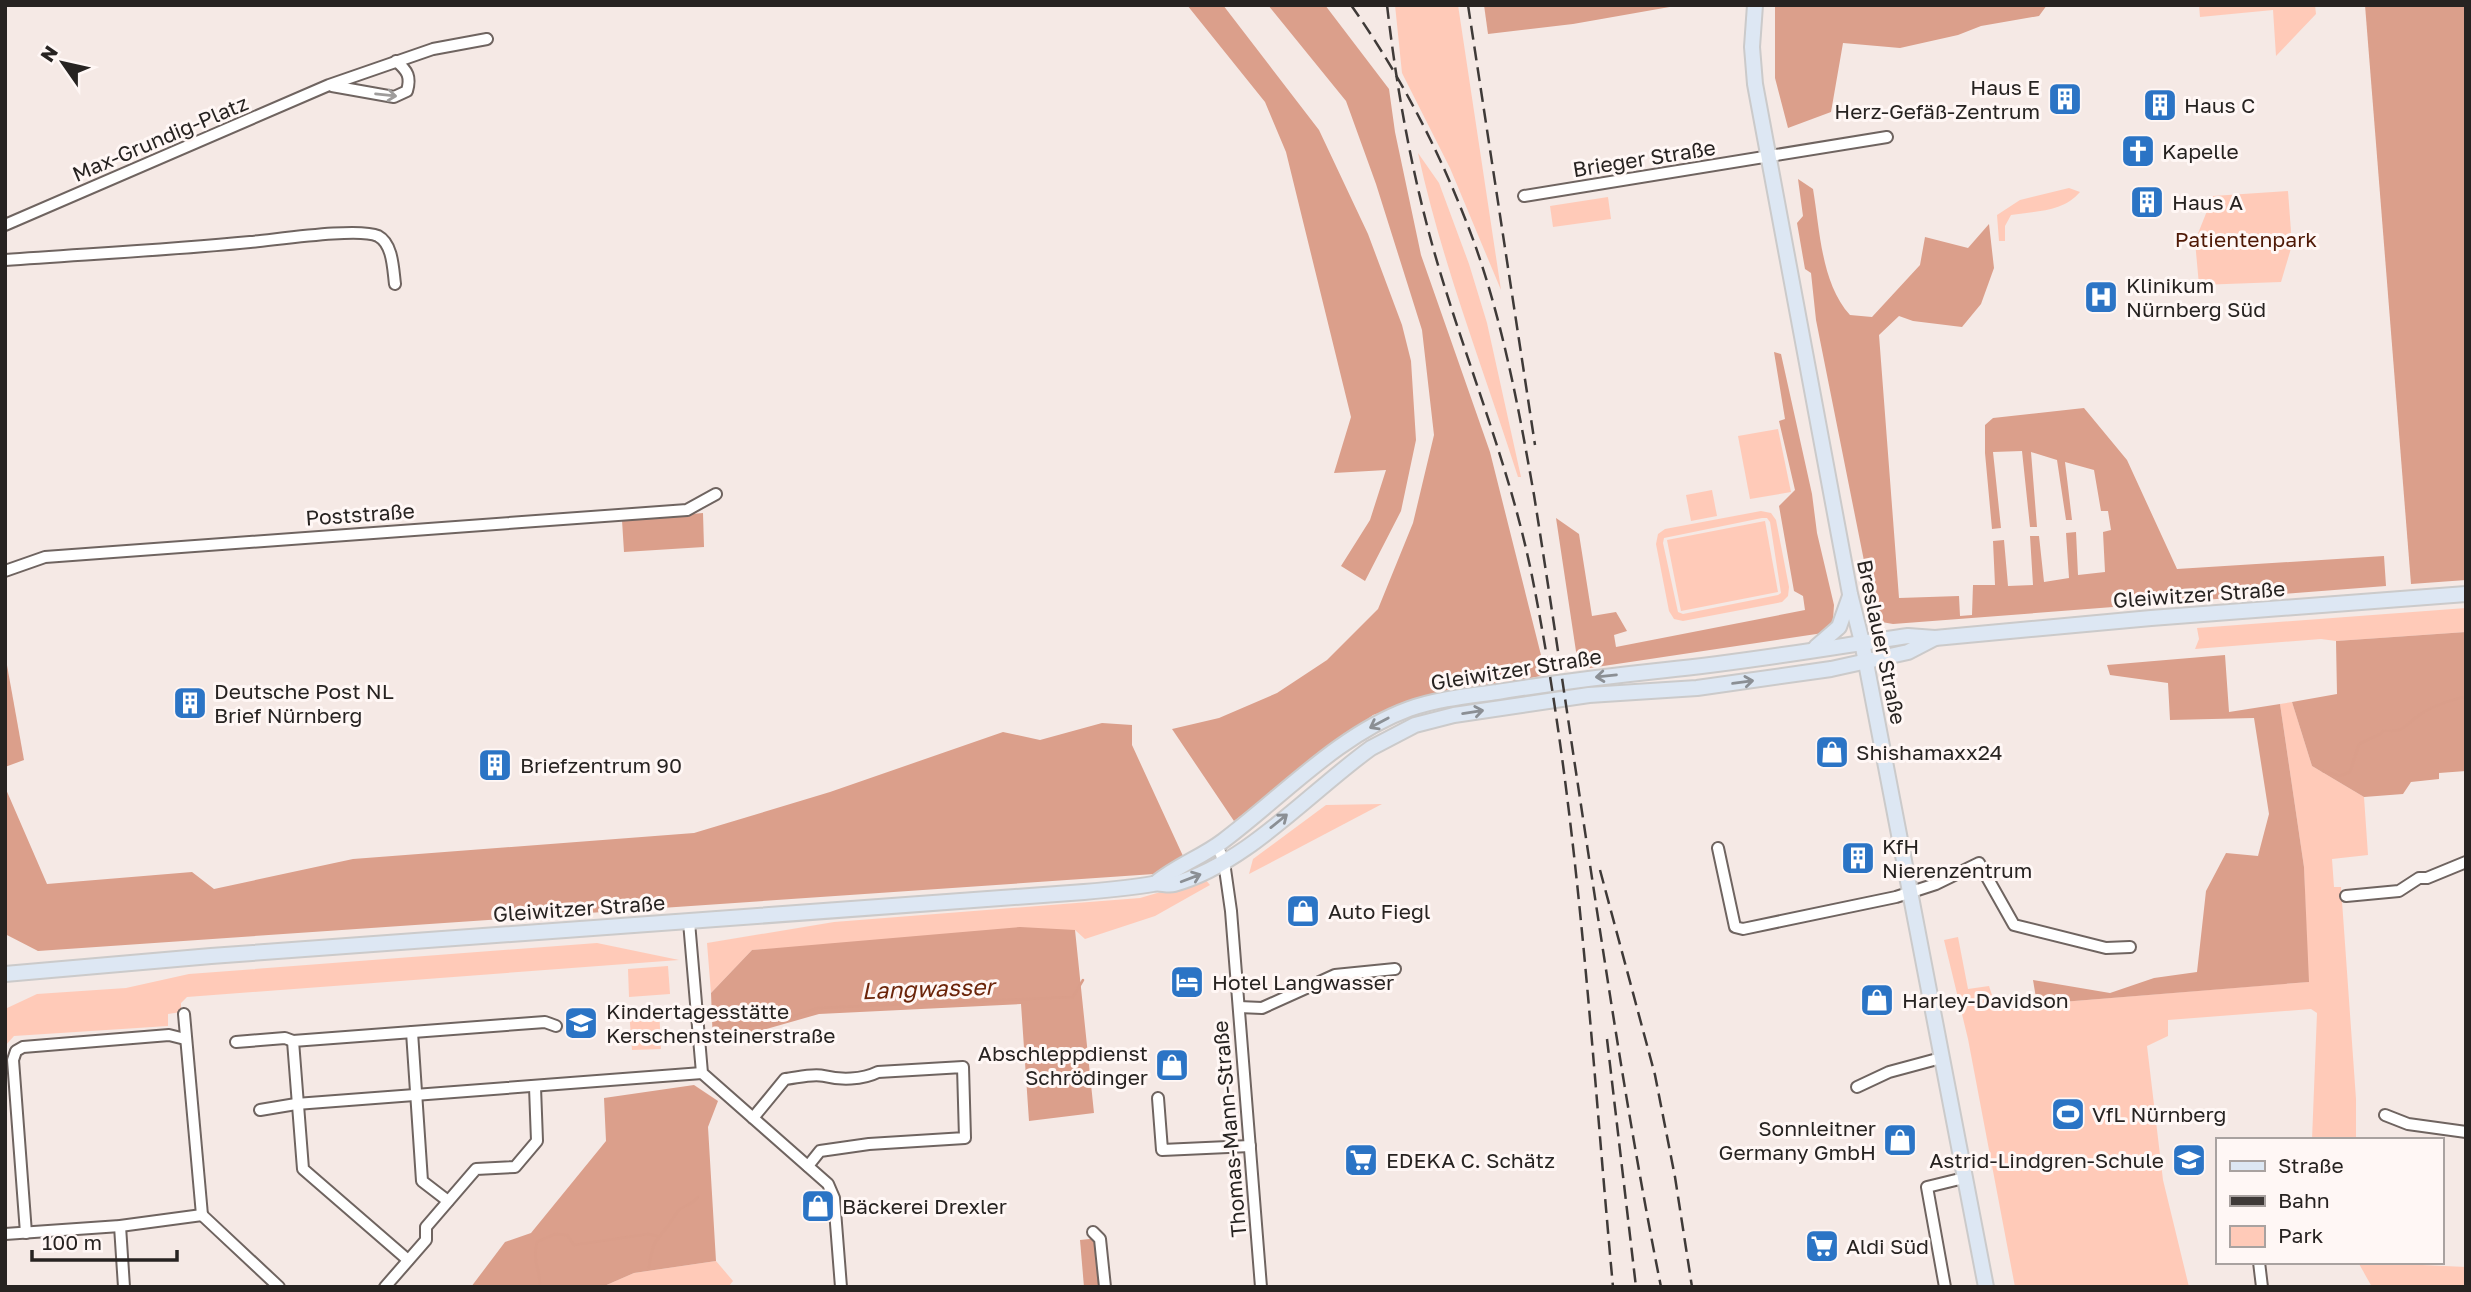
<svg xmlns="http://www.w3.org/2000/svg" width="2471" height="1292" font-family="'Golos Text',sans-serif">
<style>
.green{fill:#ffcab8;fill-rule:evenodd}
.forest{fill:#db9f8b}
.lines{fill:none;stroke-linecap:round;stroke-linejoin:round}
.stream{stroke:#da9e8a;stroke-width:2.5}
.minor-casing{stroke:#6f6460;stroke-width:14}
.major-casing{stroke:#cbcaca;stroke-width:18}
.minor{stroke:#fff;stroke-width:10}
.major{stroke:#dde7f3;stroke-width:14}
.rail{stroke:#3f3a38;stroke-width:2.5;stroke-dasharray:14 7;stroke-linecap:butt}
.oneway{stroke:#9e9c9b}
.oneway2{stroke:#8b8f94}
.labels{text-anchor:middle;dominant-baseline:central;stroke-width:6;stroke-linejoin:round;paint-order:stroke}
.poi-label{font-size:21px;fill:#272321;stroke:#fff7f5;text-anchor:start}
.street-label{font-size:21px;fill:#272321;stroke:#fff7f5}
.park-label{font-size:21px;fill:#4f1906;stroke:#fff7f5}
.water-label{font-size:23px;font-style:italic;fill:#6b2409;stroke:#fff7f5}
</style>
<rect width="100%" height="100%" fill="#f5e9e5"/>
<g class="green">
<polygon points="1395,5 1458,5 1501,290 1450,168 1402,73"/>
<polygon points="2199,5 2315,5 2316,14 2276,56 2273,10 2200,17"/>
<path d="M 1418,153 L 1439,183 L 1469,264 L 1487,323 L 1521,477 L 1518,477 C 1484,370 1442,264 1418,153 Z"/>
<path d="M 2069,188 L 2080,192 C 2063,212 2036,211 2011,215 L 2005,226 L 2005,241 L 1999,241 L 1997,215 L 2020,200 Z"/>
<polygon points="2288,191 2292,245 2281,282 2199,285 2195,241 2213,196"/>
<polygon points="1608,197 1611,219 1553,227 1550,206"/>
<polygon points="1778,429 1791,492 1750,499 1738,436"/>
<polygon points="1712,490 1717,516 1691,521 1686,495"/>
<path d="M 1761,511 L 1771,513 L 1776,520 L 1789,587 L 1788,596 L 1782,602 L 1683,621 L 1674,619 L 1669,611 L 1656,544 L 1658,534 L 1665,529 ZM 1762,518 L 1767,518 L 1770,522 L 1781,593 L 1778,595 L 1683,614 L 1678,612 L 1663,543 L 1664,538 Z"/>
<polygon points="1765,521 1778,592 1681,611 1667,540"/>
<polygon points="2466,608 2466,632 2336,641 2321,639 2195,649 2199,639 2197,628"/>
<polygon points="2292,702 2312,766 2364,797 2368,855 2332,859 2334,887 2341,887 2356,1099 2356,1140 2312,1140 2317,1013 2311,1009 2168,1020 2168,1036 2147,1046 2163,1180 2189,1287 2015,1287 1968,1039 1944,940 1958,937 1968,989 1989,986 1997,1010 2037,1004 2308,982 2304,867 2280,704"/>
<polygon points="1382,804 1249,874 1253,859 1326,805"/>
<polygon points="1205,879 1210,885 1155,916 1085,939 1075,930 752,950 711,993 707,943 834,922 1140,898"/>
<polygon points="597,943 679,960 187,997 181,1003 181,1012 168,1014 168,1026 14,1036 5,1046 5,1009 37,994 126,988 189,974"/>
<polygon points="668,966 670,994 629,997 628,969"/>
<polygon points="659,1008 661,1049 632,1050 629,1010"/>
<polygon points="716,1261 733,1281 728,1287 602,1287 634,1273"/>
<polygon points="2358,1262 2466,1267 2466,1287 2372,1287"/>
</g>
<g class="forest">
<polygon points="1187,5 1223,5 1319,130 1368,234 1402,325 1411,361 1416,440 1401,511 1365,581 1341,566 1370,520 1386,470 1334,473 1351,417 1286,152 1265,102"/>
<polygon points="1268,5 1325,5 1389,89 1395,132 1421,255 1490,452 1546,675 1417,700 1373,715 1234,821 1172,729 1219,718 1277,693 1327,660 1378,609 1413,523 1434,435 1422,330 1376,184 1346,101"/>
<polygon points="1484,5 1681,5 1573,24 1488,34"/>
<polygon points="1775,5 2047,5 2039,16 1981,26 1958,35 1900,48 1843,43 1831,112 1788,128 1775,78"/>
<polygon points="2365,5 2466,5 2466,580 2411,584"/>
<path d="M 1798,179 L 1813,189 C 1820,230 1821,283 1850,315 L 1872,317 L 1920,265 L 1925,237 L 1968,248 L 1989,224 L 1994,268 L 1981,304 L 1962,327 L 1913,321 L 1899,316 L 1879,335 L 1899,598 L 1959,596 L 1960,616 L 1972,615 L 1973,585 L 1995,585 L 1993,541 L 2004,540 L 2008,586 L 2033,585 L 2030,536 L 2039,536 L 2044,582 L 2069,578 L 2066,533 L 2076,532 L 2078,575 L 2105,572 L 2103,532 L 2111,530 L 2108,511 L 2101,511 L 2094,470 L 2065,462 L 2072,520 L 2066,520 L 2057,460 L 2031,452 L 2037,527 L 2030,527 L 2022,451 L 1993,452 L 2001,528 L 1992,529 L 1985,453 L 1985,425 L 1993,418 L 2084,408 L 2127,460 L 2177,569 L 2384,556 L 2386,586 L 1893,624 L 1876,621 L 1816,320 L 1811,273 L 1805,269 L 1797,223 L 1803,216 Z"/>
<polygon points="1774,352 1781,354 1812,494 1817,533 1834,605 1833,620 1823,633 1590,668 1577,658 1556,518 1579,534 1592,616 1616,612 1627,631 1614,635 1616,647 1805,610 1803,596 1794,591 1779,506 1795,490 1779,421 1785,419"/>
<polygon points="703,513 704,547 624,552 622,520"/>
<polygon points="2466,632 2466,771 2439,773 2439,779 2411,782 2403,794 2364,797 2312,766 2292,702 2337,694 2336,641"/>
<polygon points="5,654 24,760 5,767"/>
<polygon points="2225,655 2229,712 2280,704 2304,867 2309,982 2037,1004 2033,980 2110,993 2154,978 2197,972 2206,891 2226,853 2258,856 2269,814 2254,718 2170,720 2168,683 2110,675 2107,665"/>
<polygon points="1102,723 1132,725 1132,745 1183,856 1154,874 38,951 5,934 5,787 47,884 192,872 214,889 353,859 694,833 830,792 1003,732 1040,740"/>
<polygon points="1020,927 1075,930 1094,1113 1029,1121 1021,1004 819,1014 713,1044 711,993 752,950"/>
<polygon points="694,1085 718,1101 708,1127 716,1261 634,1273 602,1287 471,1287 505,1242 531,1233 606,1141 604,1098"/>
<polygon points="1099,1238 1102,1287 1084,1287 1080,1240"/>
</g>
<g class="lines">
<g class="stream">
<path d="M 2323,771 L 2340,776 L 2350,772 L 2359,744 L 2380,734 L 2383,731 C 2404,732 2402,728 2418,716 C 2426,709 2454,698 2466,697"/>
<polyline points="727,1036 739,1029 781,1020 818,1008 1073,997 1083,980"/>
<path d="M 649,1268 C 653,1239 654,1245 670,1223 C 673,1219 676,1212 680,1209 C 688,1204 690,1206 698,1197"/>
<path d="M 540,1287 C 540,1268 532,1261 537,1242 L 555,1234 L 567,1235 L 574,1245 L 648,1234 L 657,1236"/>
</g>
<g class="minor-casing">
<g id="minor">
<path d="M 332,86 L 394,97 L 407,91 C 411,77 408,71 396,61"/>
<polyline points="1524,196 1887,137"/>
<polyline points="5,225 329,85 433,49 487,39"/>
<path d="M 5,260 C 87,254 169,250 250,242 C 275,240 358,227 378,236 C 393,244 393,269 395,284"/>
<polyline points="5,571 45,557 687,510 716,494"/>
<polyline points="1217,845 1224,862 1231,911 1261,1287"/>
<polyline points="1718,848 1735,927 1743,929 1896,897 1936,884 1979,863 2014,925 2106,948 2130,947"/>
<polyline points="2346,896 2399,891 2419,878 2427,878 2466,862"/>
<polyline points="689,922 702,1073 828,1184 834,1198 841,1287"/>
<polyline points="1239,1007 1262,1008 1335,975 1395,969"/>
<polyline points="184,1014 202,1215"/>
<polyline points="412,1032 422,1181 448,1201"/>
<polyline points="236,1042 285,1038 293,1041"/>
<polyline points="1857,1087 1889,1072 1941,1058"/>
<polyline points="1158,1098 1162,1150 1250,1146"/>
<polyline points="260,1110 296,1104 702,1073"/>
<polyline points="2385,1115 2408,1124 2466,1132"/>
<path d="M 753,1118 L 785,1079 C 796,1078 813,1073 824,1076 C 840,1080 862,1080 878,1072 L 963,1067 L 965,1138 L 869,1144 L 820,1151 L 808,1166"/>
<polyline points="202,1215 279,1287"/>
<polyline points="120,1226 124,1287"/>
<polyline points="1093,1232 1100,1239 1105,1287"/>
<polyline points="26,1233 13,1060 16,1051 23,1047 169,1035 185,1039"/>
<polyline points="5,1234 120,1226 202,1215"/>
<polyline points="408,1260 303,1169 293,1041 545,1022 556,1026"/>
<polyline points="2259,1262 2262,1287"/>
<polyline points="385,1287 426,1240 426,1227 476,1169 515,1167 537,1141 535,1087"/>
<polyline points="1945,1287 1927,1187 1964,1178"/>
</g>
</g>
<g class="major-casing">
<g id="major">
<polyline points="1755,5 1752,47 1755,84 1850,594 1862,642 1986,1287"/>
<polyline points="1816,647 1839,627 1850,596"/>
<path d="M 1156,883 C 1176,866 1202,857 1223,841 C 1283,796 1338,735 1409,709 C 1437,699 1468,696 1497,692 C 1553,683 1609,676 1666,670 C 1747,662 1827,648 1908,636 L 1935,638 L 2151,618 L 2466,594"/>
<path d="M 5,974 L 211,956 L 1084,892 C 1107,890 1130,888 1153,884 C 1160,882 1167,886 1174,884 C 1245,865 1311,791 1371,748 L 1415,725 L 1454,715 L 1589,695 L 1697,688 L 1831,669 L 1908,652 L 1935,638"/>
</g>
</g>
<use href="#minor" class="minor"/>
<use href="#major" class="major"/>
<g class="rail">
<path d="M 1351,5 C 1403,79 1443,158 1474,242 C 1503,323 1519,410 1534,495 C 1548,583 1561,671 1574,759 C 1601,936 1626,1112 1661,1287"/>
<path d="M 1387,5 C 1398,101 1416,196 1445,288 C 1475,384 1512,477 1532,576 C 1579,811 1591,1050 1613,1287"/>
<polyline points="1468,5 1535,445"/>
<polyline points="1600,870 1655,1075 1675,1177 1692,1287"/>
<polyline points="1607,1039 1636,1287"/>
</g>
</g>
<defs><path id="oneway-shaft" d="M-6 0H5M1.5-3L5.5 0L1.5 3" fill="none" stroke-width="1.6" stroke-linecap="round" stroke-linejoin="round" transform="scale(1.75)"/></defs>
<use class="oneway" href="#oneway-shaft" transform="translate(386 95) rotate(6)"/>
<g class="oneway2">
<use href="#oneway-shaft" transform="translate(1606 676) rotate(174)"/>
<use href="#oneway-shaft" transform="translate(1743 682) rotate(-8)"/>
<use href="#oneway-shaft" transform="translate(1473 712) rotate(-9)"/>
<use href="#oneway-shaft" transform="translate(1379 723) rotate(152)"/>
<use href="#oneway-shaft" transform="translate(1279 821) rotate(-39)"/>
<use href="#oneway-shaft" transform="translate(1191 878) rotate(-21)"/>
</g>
<defs>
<g id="building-square" transform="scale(1.75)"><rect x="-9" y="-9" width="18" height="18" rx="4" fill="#2b74c5" stroke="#fff7f5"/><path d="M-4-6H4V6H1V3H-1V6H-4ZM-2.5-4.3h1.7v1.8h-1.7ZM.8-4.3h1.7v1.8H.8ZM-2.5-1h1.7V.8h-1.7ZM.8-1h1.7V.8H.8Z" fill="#fff"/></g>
<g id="church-square" transform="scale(1.75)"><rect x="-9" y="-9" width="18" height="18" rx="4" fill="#2b74c5" stroke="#fff7f5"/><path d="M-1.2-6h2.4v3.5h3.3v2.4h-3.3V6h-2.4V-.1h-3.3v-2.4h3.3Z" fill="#fff"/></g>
<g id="hospital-square" transform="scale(1.75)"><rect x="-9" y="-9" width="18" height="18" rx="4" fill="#2b74c5" stroke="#fff7f5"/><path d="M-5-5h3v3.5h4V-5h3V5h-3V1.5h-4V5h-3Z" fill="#fff"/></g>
<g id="shop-square" transform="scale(1.75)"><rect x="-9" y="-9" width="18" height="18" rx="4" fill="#2b74c5" stroke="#fff7f5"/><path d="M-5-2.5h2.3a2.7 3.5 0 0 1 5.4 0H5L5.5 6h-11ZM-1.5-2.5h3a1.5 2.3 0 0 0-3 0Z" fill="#fff"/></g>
<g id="hotel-square" transform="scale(1.75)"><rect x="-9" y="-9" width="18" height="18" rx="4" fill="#2b74c5" stroke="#fff7f5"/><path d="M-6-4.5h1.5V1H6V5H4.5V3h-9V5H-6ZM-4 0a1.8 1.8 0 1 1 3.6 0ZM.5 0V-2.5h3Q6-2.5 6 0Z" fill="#fff"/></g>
<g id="school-square" transform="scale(1.75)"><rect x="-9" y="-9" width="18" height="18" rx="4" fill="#2b74c5" stroke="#fff7f5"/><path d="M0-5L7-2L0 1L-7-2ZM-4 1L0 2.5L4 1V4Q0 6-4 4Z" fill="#fff"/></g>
<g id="stadium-square" transform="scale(1.75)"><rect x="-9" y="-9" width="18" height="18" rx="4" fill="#2b74c5" stroke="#fff7f5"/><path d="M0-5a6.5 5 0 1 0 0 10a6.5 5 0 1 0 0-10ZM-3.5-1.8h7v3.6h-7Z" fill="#fff"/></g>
<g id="supermarket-square" transform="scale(1.75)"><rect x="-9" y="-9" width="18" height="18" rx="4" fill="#2b74c5" stroke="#fff7f5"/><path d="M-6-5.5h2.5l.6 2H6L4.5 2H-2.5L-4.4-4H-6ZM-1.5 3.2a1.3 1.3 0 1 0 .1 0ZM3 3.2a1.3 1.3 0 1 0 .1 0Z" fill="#fff"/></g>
</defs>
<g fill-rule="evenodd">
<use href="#building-square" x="2065" y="99"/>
<use href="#building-square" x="2160" y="105"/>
<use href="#church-square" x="2138" y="151"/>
<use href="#building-square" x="2147" y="202"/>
<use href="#hospital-square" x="2101" y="297"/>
<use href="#building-square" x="190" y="703"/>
<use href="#shop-square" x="1832" y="752"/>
<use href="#building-square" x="495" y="765"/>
<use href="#building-square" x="1858" y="858"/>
<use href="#shop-square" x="1303" y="911"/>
<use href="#hotel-square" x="1187" y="982"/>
<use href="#shop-square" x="1877" y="1000"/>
<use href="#school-square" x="581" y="1023"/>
<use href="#shop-square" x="1172" y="1065"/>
<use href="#stadium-square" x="2068" y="1114"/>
<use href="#shop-square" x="1900" y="1140"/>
<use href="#supermarket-square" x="1361" y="1160"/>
<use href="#school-square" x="2189" y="1160"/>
<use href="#shop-square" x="818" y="1206"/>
<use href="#supermarket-square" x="1822" y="1246"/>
</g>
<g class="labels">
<g class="poi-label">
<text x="2040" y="87" text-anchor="end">Haus E<tspan x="2040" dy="24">Herz-Gefäß-Zentrum</tspan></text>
<text x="2184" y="105">Haus C</text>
<text x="2162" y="151">Kapelle</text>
<text x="2172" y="202">Haus A</text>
<text x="2126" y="285">Klinikum<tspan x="2126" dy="24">Nürnberg Süd</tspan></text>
<text x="214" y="691">Deutsche Post NL<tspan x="214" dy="24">Brief Nürnberg</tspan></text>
<text x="1856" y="752">Shishamaxx24</text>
<text x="520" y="765">Briefzentrum 90</text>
<text x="1882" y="846">KfH<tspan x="1882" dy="24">Nierenzentrum</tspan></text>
<text x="1328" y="911">Auto Fiegl</text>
<text x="1212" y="982">Hotel Langwasser</text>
<text x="1902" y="1000">Harley-Davidson</text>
<text x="606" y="1011">Kindertagesstätte<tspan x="606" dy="24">Kerschensteinerstraße</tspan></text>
<text x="1148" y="1053" text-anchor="end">Abschleppdienst<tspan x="1148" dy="24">Schrödinger</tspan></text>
<text x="2092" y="1114">VfL Nürnberg</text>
<text x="1876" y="1128" text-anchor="end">Sonnleitner<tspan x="1876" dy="24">Germany GmbH</tspan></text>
<text x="1386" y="1160">EDEKA C. Schätz</text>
<text x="2164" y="1160" text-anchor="end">Astrid-Lindgren-Schule</text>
<text x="842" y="1206">Bäckerei Drexler</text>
<text x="1846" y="1246">Aldi Süd</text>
</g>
<g class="street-label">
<text transform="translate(160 138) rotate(-23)">Max-Grundig-Platz</text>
<text transform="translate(1644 158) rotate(-9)">Brieger Straße</text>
<text transform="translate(360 514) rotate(-4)">Poststraße</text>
<text transform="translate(2199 594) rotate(-4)">Gleiwitzer Straße</text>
<text transform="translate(1882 642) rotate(78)">Breslauer Straße</text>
<text transform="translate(1516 669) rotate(-9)">Gleiwitzer Straße</text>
<text transform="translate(579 908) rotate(-4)">Gleiwitzer Straße</text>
<text transform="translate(1229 1129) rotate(-95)">Thomas-Mann-Straße</text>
</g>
<g class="park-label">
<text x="2246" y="239">Patientenpark</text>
</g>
<g class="water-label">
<text transform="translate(928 988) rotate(-2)">Langwasser</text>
</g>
</g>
<rect width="2471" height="1292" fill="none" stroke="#272321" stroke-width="14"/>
<rect x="2216" y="1138" width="228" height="126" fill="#fff7f5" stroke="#a9a2a0" stroke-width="2"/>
<rect x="2230" y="1161" width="35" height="10" fill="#dde7f3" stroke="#a9a2a0" stroke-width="2"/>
<text x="2278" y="1173" font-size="21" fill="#272321">Straße</text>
<rect x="2230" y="1196" width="35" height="10" fill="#3f3a38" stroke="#a9a2a0" stroke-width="2"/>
<text x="2278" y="1208" font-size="21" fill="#272321">Bahn</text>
<rect x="2230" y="1226" width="35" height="21" fill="#ffcab8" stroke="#a9a2a0" stroke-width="2"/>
<text x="2278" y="1243" font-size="21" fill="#272321">Park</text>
<g transform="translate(63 63) rotate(304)" stroke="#fff7f5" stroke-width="5" paint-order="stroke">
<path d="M0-5L12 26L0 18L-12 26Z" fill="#272321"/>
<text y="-10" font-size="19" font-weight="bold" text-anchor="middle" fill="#272321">N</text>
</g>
<path d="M32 1250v10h145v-10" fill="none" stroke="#272321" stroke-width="3.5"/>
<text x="42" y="1250" font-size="21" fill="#272321" stroke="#fff7f5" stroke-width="5" paint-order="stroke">100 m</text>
</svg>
